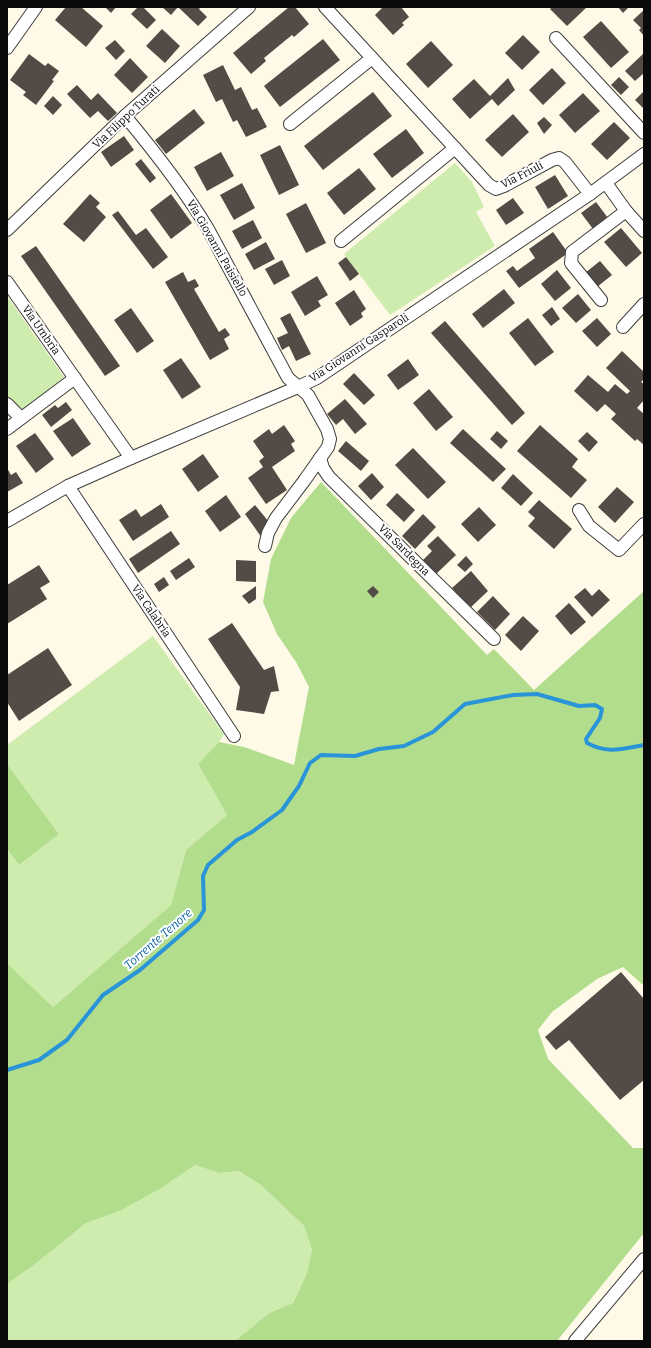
<svg xmlns="http://www.w3.org/2000/svg" width="651" height="1348" font-family="Bitter,serif">
<style>
.green{fill:#cfecaf}
.forest{fill:#b2dd8d}
.lines{fill:none;stroke-linecap:round;stroke-linejoin:round}
.stream{stroke:#2994d7;stroke-width:4}
.building{fill:#534b46}
.street-casing{stroke:#3d3d3d;stroke-width:14}
.street{stroke:#fff;stroke-width:12}
.labels{text-anchor:middle;dominant-baseline:central;stroke-width:4;stroke-linejoin:round;paint-order:stroke}
.street-label{font-size:11px;fill:#0a0a0a;stroke:#fff}
.water-label{font-size:12px;font-style:italic;fill:#0c64a3;stroke:#fff}
</style>
<rect width="100%" height="100%" fill="#fffae7"/>
<g class="green">
<polygon points="455,163 472,182 484,207 476,212 495,246 390,315 344,254"/>
<polygon points="7,296 64,377 21,411 7,398"/>
<polygon points="153,636 224,734 219,742 198,764 227,815 186,850 171,905 53,1007 7,963 7,849 19,865 59,834 7,764 7,745"/>
<polygon points="195,1165 219,1173 237,1171 261,1185 304,1226 312,1250 307,1273 293,1303 269,1313 235,1341 7,1341 7,1284 34,1265 86,1223 120,1211 160,1189"/>
</g>
<g class="forest">
<polygon points="321,482 487,655 494,649 534,690 644,591 644,986 623,967 597,979 552,1012 538,1030 548,1059 633,1148 644,1148 644,1233 557,1341 235,1341 269,1313 293,1303 307,1273 312,1250 304,1226 261,1185 238,1171 219,1173 195,1165 160,1189 120,1211 86,1223 34,1265 7,1284 7,963 53,1007 171,905 186,850 227,815 198,764 219,742 244,747 294,765 309,687 296,662 277,634 263,602 271,559 291,518"/>
<polygon points="7,764 59,834 19,865 7,849"/>
</g>
<g class="lines">
<path class="stream" d="M 7,1070 L 39,1060 L 67,1040 L 103,995 L 140,970 L 198,920 L 204,910 L 203,876 L 208,865 L 237,840 L 252,832 L 282,810 L 299,786 L 310,763 L 321,755 L 355,756 L 379,749 L 404,746 L 433,732 L 465,704 L 513,695 L 537,694 L 579,706 L 595,705 L 602,709 L 600,718 L 586,739 L 587,743 C 608,754 621,749 644,745"/>
</g>
<g class="building">
<polygon points="66,7 81,7 103,26 86,47 55,20"/>
<polygon points="105,7 116,7 111,13"/>
<polygon points="138,7 143,7 156,20 147,29 131,14"/>
<polygon points="162,7 201,7 199,9 207,17 198,26 178,7 171,15"/>
<polygon points="289,7 295,7 309,24 294,37 292,35 264,58 266,61 251,74 233,53"/>
<polygon points="383,7 401,7 409,17 402,23 404,25 393,35 375,15"/>
<polygon points="552,7 587,7 567,26 550,9"/>
<polygon points="618,7 629,7 623,13"/>
<polygon points="644,10 644,36 639,30 641,28 633,20"/>
<polygon points="601,21 629,52 611,68 583,37"/>
<polygon points="162,29 180,46 165,63 146,46"/>
<polygon points="523,35 540,52 522,70 505,53"/>
<polygon points="323,39 340,60 280,107 264,86"/>
<polygon points="115,40 125,51 116,60 105,48"/>
<polygon points="431,41 453,65 428,88 406,64"/>
<polygon points="644,53 644,73 635,81 625,71"/>
<polygon points="29,54 45,66 48,63 59,71 52,80 54,81 36,105 23,95 26,92 10,80"/>
<polygon points="130,58 148,77 132,93 114,75"/>
<polygon points="223,65 235,90 241,87 252,110 257,108 267,127 246,137 237,120 233,122 222,99 216,102 203,75"/>
<polygon points="552,68 566,83 543,105 529,90"/>
<polygon points="619,77 629,87 621,95 611,85"/>
<polygon points="508,78 515,90 498,106 492,99 470,119 452,99 474,79 490,96"/>
<polygon points="77,85 91,100 98,93 117,113 108,121 98,111 90,118 67,94"/>
<polygon points="644,91 644,109 635,100"/>
<polygon points="373,92 392,116 323,170 304,146"/>
<polygon points="583,93 600,111 575,133 559,115"/>
<polygon points="53,96 62,105 53,115 44,106"/>
<polygon points="194,109 205,123 166,154 155,140"/>
<polygon points="513,114 529,132 502,157 485,140"/>
<polygon points="544,117 552,125 544,134 537,123"/>
<polygon points="614,122 630,138 607,160 591,144"/>
<polygon points="406,129 424,153 392,178 373,154"/>
<polygon points="124,136 134,150 111,167 101,152"/>
<polygon points="280,145 299,185 279,195 260,155"/>
<polygon points="221,152 234,176 207,191 194,167"/>
<polygon points="141,159 156,178 150,183 135,164"/>
<polygon points="359,168 376,189 344,215 327,193"/>
<polygon points="555,175 568,196 548,209 535,187"/>
<polygon points="242,183 255,208 234,220 220,195"/>
<polygon points="90,194 100,203 96,207 106,217 84,242 63,224"/>
<polygon points="171,194 192,223 171,239 150,210"/>
<polygon points="513,198 524,213 506,225 496,210"/>
<polygon points="596,202 608,218 593,229 581,213"/>
<polygon points="306,203 326,243 306,253 286,214"/>
<polygon points="118,211 136,235 146,228 168,257 153,269 112,215"/>
<polygon points="253,220 262,238 242,249 232,231"/>
<polygon points="621,228 642,253 626,267 604,242"/>
<polygon points="553,232 568,253 519,288 506,271 513,266 517,271 535,258 529,249"/>
<polygon points="266,242 275,259 254,270 245,254"/>
<polygon points="36,246 120,366 105,376 21,256"/>
<polygon points="346,257 359,274 350,281 338,263"/>
<polygon points="282,260 290,276 274,285 265,269"/>
<polygon points="600,261 612,275 597,287 585,273"/>
<polygon points="557,270 571,288 555,301 541,284"/>
<polygon points="183,272 188,282 195,279 199,286 194,289 219,332 225,328 230,335 224,339 229,349 210,360 165,282"/>
<polygon points="317,276 328,295 318,301 321,306 305,316 291,292"/>
<polygon points="504,289 515,303 483,328 472,314"/>
<polygon points="354,290 366,309 361,313 363,317 350,326 335,303"/>
<polygon points="578,294 591,310 576,323 562,308"/>
<polygon points="552,307 560,319 551,326 542,315"/>
<polygon points="131,308 154,341 137,353 114,320"/>
<polygon points="290,313 311,354 296,361 289,346 282,350 277,338 288,333 280,318"/>
<polygon points="528,318 554,352 535,366 509,333"/>
<polygon points="597,318 611,334 597,347 582,331"/>
<polygon points="445,321 525,413 512,425 431,333"/>
<polygon points="622,351 644,372 644,379 641,382 644,384 644,400 637,408 644,414 644,445 637,439 635,441 611,419 616,414 605,404 597,412 574,391 588,375 608,392 615,384 627,394 630,391 606,368"/>
<polygon points="181,358 201,387 182,399 163,370"/>
<polygon points="408,359 419,375 398,390 387,375"/>
<polygon points="354,373 375,395 364,405 343,384"/>
<polygon points="429,389 453,417 436,431 413,403"/>
<polygon points="345,399 367,424 355,434 343,419 336,425 327,414"/>
<polygon points="66,402 72,410 51,427 42,415 55,405 58,408"/>
<polygon points="73,418 91,444 72,457 53,431"/>
<polygon points="284,425 295,441 291,444 295,451 272,467 287,490 266,504 248,478 263,467 259,461 264,457 253,441 269,429 272,434"/>
<polygon points="540,425 578,459 572,467 587,480 571,498 517,451"/>
<polygon points="463,429 506,469 493,482 450,443"/>
<polygon points="497,431 508,441 501,449 490,439"/>
<polygon points="587,432 598,442 589,452 578,441"/>
<polygon points="35,433 54,459 36,473 16,446"/>
<polygon points="346,441 369,461 361,471 338,451"/>
<polygon points="413,448 446,482 428,499 395,465"/>
<polygon points="203,454 219,477 198,492 182,469"/>
<polygon points="7,468 11,475 16,472 23,483 7,492"/>
<polygon points="372,473 384,487 371,500 358,486"/>
<polygon points="513,474 533,493 521,506 501,488"/>
<polygon points="617,487 634,502 615,523 598,507"/>
<polygon points="397,493 415,510 404,522 386,505"/>
<polygon points="226,495 241,517 220,532 205,511"/>
<polygon points="539,500 572,529 554,549 528,526 535,518 528,512"/>
<polygon points="161,504 169,517 133,541 119,520 136,509 141,517"/>
<polygon points="255,505 269,522 262,538 245,514"/>
<polygon points="479,507 496,525 478,542 461,524"/>
<polygon points="423,514 436,527 415,549 402,536"/>
<polygon points="171,531 180,544 138,573 129,559"/>
<polygon points="438,536 456,555 436,574 423,560 432,551 427,546"/>
<polygon points="466,556 473,564 465,572 457,565"/>
<polygon points="189,558 195,567 176,580 170,571"/>
<polygon points="236,560 256,561 256,582 236,581"/>
<polygon points="39,565 50,582 40,588 47,599 7,624 7,585"/>
<polygon points="471,571 488,591 470,608 452,588"/>
<polygon points="164,577 169,585 159,592 154,584"/>
<polygon points="256,586 256,599 249,604 242,596"/>
<polygon points="373,586 379,592 373,598 367,591"/>
<polygon points="585,588 592,596 599,589 610,600 592,617 574,597"/>
<polygon points="493,596 510,614 495,630 477,612"/>
<polygon points="569,603 586,622 571,635 555,616"/>
<polygon points="523,616 539,631 521,651 505,635"/>
<polygon points="232,623 264,670 274,666 279,691 271,692 264,714 236,710 240,687 208,639"/>
<polygon points="48,648 72,685 19,721 7,702 7,675"/>
<polygon points="621,972 644,999 644,1080 620,1100 569,1040 556,1050 545,1037"/>
</g>
<g class="lines">
<g class="street-casing">
<g id="street">
<polyline points="325,7 489,185 496,189 504,186 552,160 559,158 565,162 590,194"/>
<polyline points="556,38 644,133"/>
<polyline points="7,48 36,7"/>
<path d="M 125,116 C 155,152 184,189 208,229 L 288,378 L 308,395 L 327,429 L 330,439 L 328,447 L 304,481 L 276,518 L 268,533 L 265,546"/>
<polyline points="290,124 372,58"/>
<polyline points="606,183 626,211 644,231"/>
<polyline points="7,230 125,116 249,7"/>
<polyline points="341,241 455,148"/>
<polyline points="7,282 131,458"/>
<polyline points="601,300 571,263 572,252 626,211"/>
<polyline points="623,327 644,304"/>
<polyline points="7,404 21,418"/>
<polyline points="7,429 75,378"/>
<polyline points="320,458 323,468 329,477 494,639"/>
<polyline points="68,486 234,736"/>
<polyline points="579,510 589,526 619,550 644,524"/>
<polyline points="7,521 68,486 131,458 298,387 317,378 590,194 644,154"/>
<polyline points="575,1341 644,1259"/>
</g>
</g>
<use href="#street" class="street"/>
</g>
<g class="labels">
<g class="street-label">
<text transform="translate(126 117) rotate(-43)">Via Filippo Turati</text>
<text transform="translate(522 175) rotate(-27)">Via Friuli</text>
<text transform="translate(217 248) rotate(60)">Via Giovanni Paisiello</text>
<text transform="translate(41 330) rotate(55)">Via Umbria</text>
<text transform="translate(359 348) rotate(-33)">Via Giovanni Gasparoli</text>
<text transform="translate(404 550) rotate(45)">Via Sardegna</text>
<text transform="translate(151 611) rotate(56)">Via Calabria</text>
</g>
<g class="water-label">
<text transform="translate(158 939) rotate(-41)">Torrente Tenore</text>
</g>
</g>
<rect width="651" height="1348" fill="none" stroke="#0a0a0a" stroke-width="16"/>
</svg>
